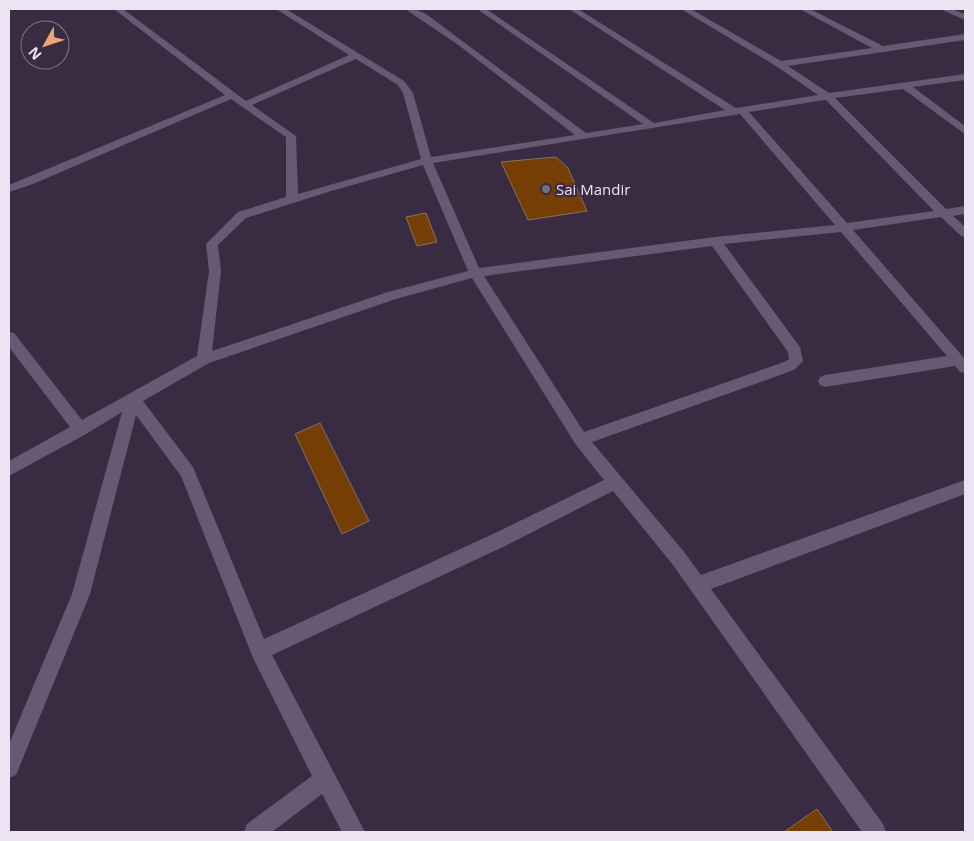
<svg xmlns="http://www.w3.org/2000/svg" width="974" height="841" font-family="'Open Sans',sans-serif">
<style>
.building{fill:#753e05;stroke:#8b705d}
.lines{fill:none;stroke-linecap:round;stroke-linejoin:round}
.minor{fill:#685973;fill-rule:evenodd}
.worship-dot{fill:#6b7280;stroke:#392b42;stroke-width:2}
.labels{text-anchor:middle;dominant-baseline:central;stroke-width:4;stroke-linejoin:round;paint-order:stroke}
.far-poi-label{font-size:15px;fill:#ede4f3;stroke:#392b42;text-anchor:start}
</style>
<rect width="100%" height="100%" fill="#392b42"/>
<g class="building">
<polygon points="556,157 568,168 587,211 528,220 501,162"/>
<polygon points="426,213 437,242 417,246 406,217"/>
<polygon points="320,423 369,521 342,534 295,434"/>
<polygon points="817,809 833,832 784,832"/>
</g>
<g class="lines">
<g class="minor">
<path d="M 114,9 L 123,9 L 246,101 L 349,55 L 276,9 L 286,9 L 404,81 L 413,93 L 431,157 L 575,135 L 457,44 L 405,9 L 415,9 L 426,14 L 586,133 L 643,124 L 477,9 L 486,9 L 654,123 L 725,110 L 569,9 L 578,9 L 736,108 L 818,95 L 776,66 L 681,9 L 691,9 L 781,61 L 872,48 L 800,9 L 810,9 L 883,46 L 965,34 L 965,40 L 788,66 L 829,93 L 965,74 L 965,80 L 913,87 L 965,126 L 965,134 L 903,89 L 835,98 L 946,209 L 965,206 L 965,214 L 953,216 L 965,227 L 965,237 L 961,236 L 941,217 L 853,230 L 965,359 L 965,373 L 960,372 L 955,366 L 825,387 L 820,385 L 818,381 L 820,377 L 825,375 L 947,356 L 841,232 L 724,244 L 800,347 L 803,361 L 794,370 L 592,442 L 685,553 L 701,575 L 965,480 L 965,494 L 711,589 L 883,824 L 886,832 L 862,832 L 673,565 L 613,491 L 505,546 L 272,655 L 365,832 L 342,832 L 322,794 L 272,832 L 244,832 L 247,824 L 312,776 L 253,658 L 181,476 L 136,415 L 90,594 L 16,775 L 9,778 L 9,744 L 72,594 L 122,412 L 86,434 L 9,476 L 9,461 L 70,427 L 9,347 L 9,332 L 14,333 L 82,420 L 197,356 L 209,271 L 206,244 L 238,212 L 286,197 L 286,137 L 231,99 L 33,184 L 9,192 L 9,185 L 225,95 ZM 356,59 L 398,85 L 403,93 L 421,159 L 298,194 L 296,136 L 252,105 ZM 825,100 L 826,100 L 934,211 L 847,223 L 749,112 ZM 740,114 L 835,225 L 715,237 L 479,268 L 433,163 ZM 423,165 L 468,271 L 388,292 L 212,351 L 221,271 L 218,245 L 246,218 L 328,192 ZM 712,246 L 788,352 L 789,359 L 784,362 L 584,432 L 484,276 ZM 472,278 L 576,445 L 604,480 L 493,534 L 264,639 L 193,467 L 143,401 L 209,363 L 396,299 Z"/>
<polygon points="940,9 951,9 965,14 965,20"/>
</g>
</g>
<circle class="worship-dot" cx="546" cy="189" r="5"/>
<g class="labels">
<g class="far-poi-label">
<text x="556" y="189">Sai Mandir</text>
</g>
</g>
<rect width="974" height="841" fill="none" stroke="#ede4f3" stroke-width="20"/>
<g transform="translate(45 45) rotate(230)"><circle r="24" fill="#392b42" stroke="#817589"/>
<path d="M0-4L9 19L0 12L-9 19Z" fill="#f0a279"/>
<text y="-8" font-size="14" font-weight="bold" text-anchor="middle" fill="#ede4f3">N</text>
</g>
</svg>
